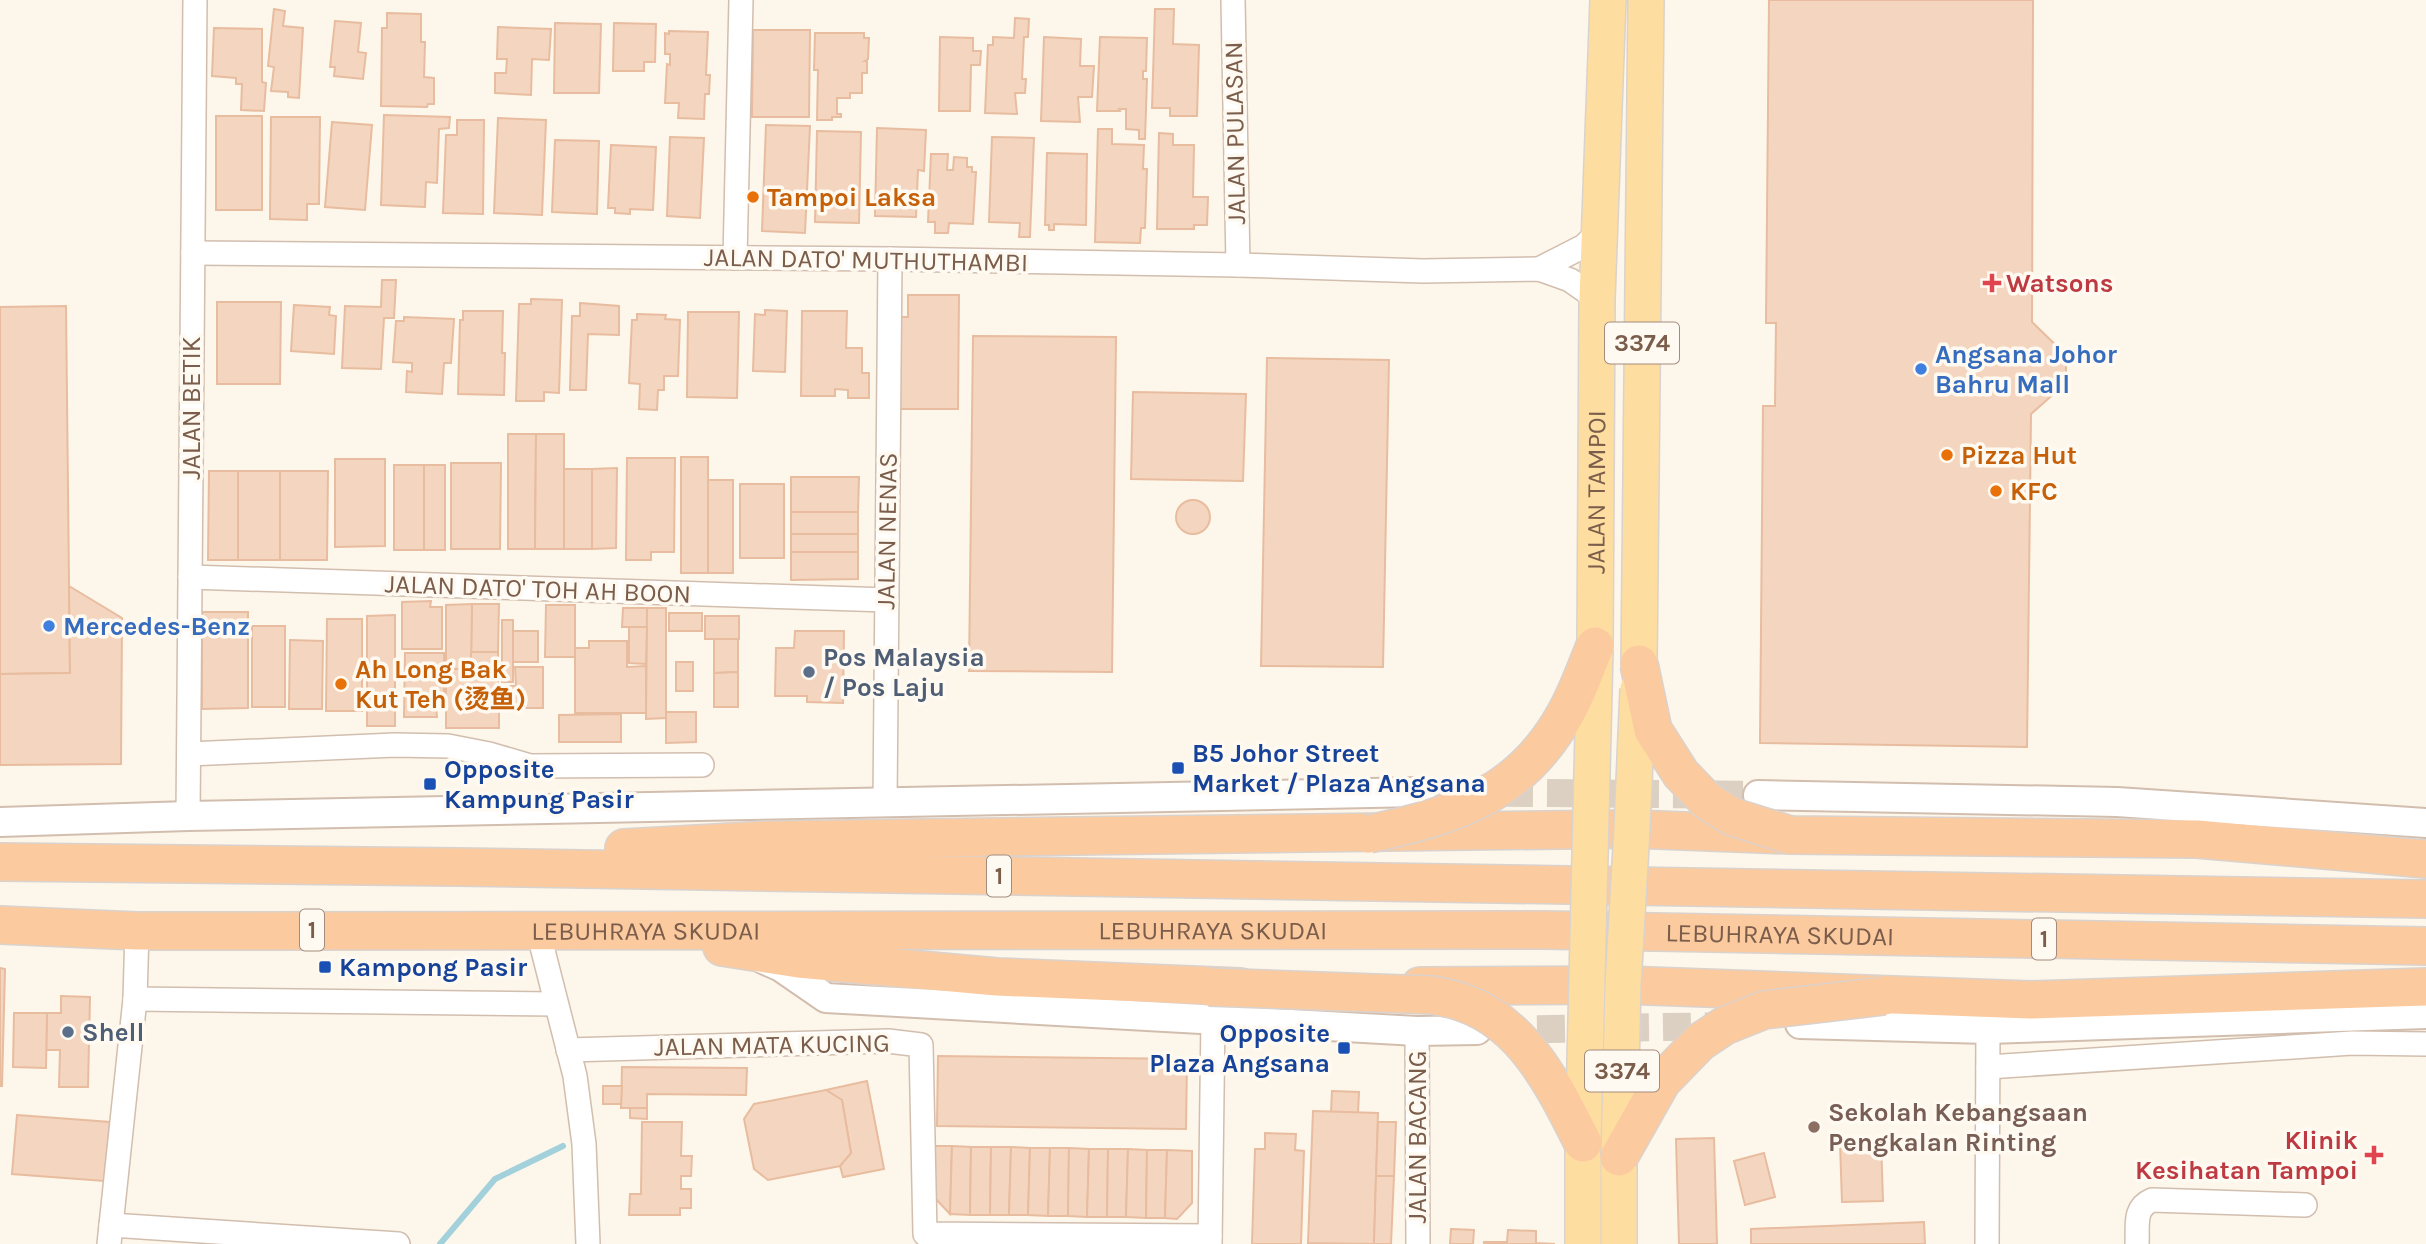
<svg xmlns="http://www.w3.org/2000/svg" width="2426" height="1244" font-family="Karla,'Noto Sans SC',sans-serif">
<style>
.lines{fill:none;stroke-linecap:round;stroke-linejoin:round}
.stream{stroke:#a2d1db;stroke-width:6}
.building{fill:#f4d6c0;stroke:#e8bc9f;stroke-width:2}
.tertiary-tunnel{stroke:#dcd0c2;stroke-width:28;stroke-dasharray:28 14;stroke-linecap:butt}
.minor-casing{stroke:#d2beae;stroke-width:26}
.tertiary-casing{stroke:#d2beae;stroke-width:32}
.primary-casing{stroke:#dad2cd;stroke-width:38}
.trunk-casing{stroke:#dad2cd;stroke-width:40}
.minor{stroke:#fff;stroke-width:23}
.tertiary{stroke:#fff;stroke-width:28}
.primary{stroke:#fedda0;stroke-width:35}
.trunk{stroke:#fcca9f;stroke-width:37}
.primary-bridge-casing{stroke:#dad2cd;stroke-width:38;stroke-linecap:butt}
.trunk-bridge-casing{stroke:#dad2cd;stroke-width:40;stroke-linecap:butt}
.primary-bridge{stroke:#fedda0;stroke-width:35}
.trunk-bridge{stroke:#fcca9f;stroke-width:37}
.food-dot{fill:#e8710a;stroke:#fffaf1;stroke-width:2.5}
.health-dot{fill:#e0444e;stroke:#fffaf1;stroke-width:2.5}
.shop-dot{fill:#3f7fe0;stroke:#fffaf1;stroke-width:2.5}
.service-dot{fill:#5c6f8a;stroke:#fffaf1;stroke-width:2.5}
.transit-dot{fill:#1a4fb4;stroke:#fffaf1;stroke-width:2.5}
.education-dot{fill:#8d6e63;stroke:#fffaf1;stroke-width:2.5}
.labels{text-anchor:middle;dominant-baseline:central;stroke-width:7;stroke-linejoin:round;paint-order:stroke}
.shield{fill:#fffaf1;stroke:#a38c7d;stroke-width:2}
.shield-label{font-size:24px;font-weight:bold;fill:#7b5d4b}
.street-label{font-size:26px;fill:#7b5d4b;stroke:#fffaf1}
.food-label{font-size:26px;font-weight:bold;fill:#c56008;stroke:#fffaf1;text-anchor:start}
.health-label{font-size:26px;font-weight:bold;fill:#be3a42;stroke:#fffaf1;text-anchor:start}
.shop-label{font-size:26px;font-weight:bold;fill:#366cbe;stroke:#fffaf1;text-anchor:start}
.service-label{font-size:26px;font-weight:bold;fill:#4e5e75;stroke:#fffaf1;text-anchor:start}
.transit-label{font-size:26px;font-weight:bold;fill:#164399;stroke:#fffaf1;text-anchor:start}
.education-label{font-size:26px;font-weight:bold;fill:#785e54;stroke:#fffaf1;text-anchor:start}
</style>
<rect width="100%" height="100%" fill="#fdf6ea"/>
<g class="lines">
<polyline class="stream" points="440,1244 495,1179 563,1146"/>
</g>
<g class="building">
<polygon points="1769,0 2033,0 2032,322 2066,355 2066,383 2031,414 2027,747 1760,743 1763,406 1775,406 1776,323 1766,323"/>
<polygon points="274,9 285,11 283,26 303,28 299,98 288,97 288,92 271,91 274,67 268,66"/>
<polygon points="1155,9 1174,9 1173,44 1199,45 1197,116 1170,116 1170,108 1152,108"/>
<polygon points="387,13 421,14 421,42 425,42 424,77 434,78 434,104 428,104 427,107 381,106 382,28 387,28"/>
<polygon points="1015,18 1029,19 1028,37 1024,37 1022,79 1026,79 1025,93 1015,93 1017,114 985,113 988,45 993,45 993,37 1014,38"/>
<polygon points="335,21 361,23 358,52 366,53 363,79 334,76 335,67 330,67"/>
<polygon points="555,23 601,24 599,93 554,93"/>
<polygon points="614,23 656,24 655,62 644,62 644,71 613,71"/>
<polygon points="498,27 551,29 549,60 532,59 531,95 495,93 495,73 506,73 507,59 497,59"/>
<polygon points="214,28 262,29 262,82 266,83 264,111 241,110 242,84 236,84 236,78 212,76"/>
<polygon points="753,30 810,30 809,117 752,117"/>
<polygon points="669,31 708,32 706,75 710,75 709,94 705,94 704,119 678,118 679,103 665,103 667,64 670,65 670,54 665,54 665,33 669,34"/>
<polygon points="815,33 864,33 864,38 869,38 868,59 865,61 867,61 867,73 862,73 862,93 850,93 850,98 837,98 837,114 841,114 841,117 832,117 832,120 817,120 818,70 814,70"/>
<polygon points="940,37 973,38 973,51 981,51 980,65 971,65 970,111 939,111"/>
<polygon points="1044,37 1081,39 1080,66 1094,66 1092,97 1078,97 1080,122 1041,121"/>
<polygon points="1100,37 1147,38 1146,71 1143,71 1143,79 1147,79 1145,139 1139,139 1139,130 1126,129 1126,109 1119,109 1120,111 1097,111"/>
<polygon points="384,115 450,117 449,128 439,129 437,183 426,182 425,207 381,205"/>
<rect x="216" y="116" width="46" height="94"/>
<polygon points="271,117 320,117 319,204 307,204 307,220 270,219"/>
<polygon points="498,118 546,120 542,215 494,213"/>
<polygon points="457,120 484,120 483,214 443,213 446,135 457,135"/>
<polygon points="332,122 372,125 365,210 325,207"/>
<polygon points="766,125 810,126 805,233 762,231"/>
<polygon points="877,128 926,130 924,171 918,170 916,217 875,216"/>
<polygon points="1098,129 1112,129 1112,144 1144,145 1143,169 1147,169 1145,228 1141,228 1140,243 1095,242"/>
<polygon points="817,131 861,132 859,223 815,222"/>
<polygon points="1159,133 1173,134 1173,145 1194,145 1193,197 1208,197 1207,225 1194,225 1194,229 1157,229"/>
<polygon points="670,137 704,138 700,218 667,216"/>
<polygon points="992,137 1034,138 1030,237 1019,237 1020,223 989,222"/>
<polygon points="555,140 599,141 597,214 552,212"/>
<polygon points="611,145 656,147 653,210 630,209 630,214 615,213 615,208 608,208"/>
<polygon points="1047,153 1087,154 1086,225 1054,224 1054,230 1049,230 1049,225 1045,225"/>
<polygon points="931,154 948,154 947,170 953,170 954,157 967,158 967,167 972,167 972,172 976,172 973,224 949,223 948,233 935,233 935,222 928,222"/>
<polygon points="382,280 396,280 394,318 384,318 381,369 342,368 345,306 381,307"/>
<polygon points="908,295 959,295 958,409 898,409 899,317 908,317"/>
<polygon points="531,299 562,300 559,393 544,392 544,401 516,401 519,304 531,304"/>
<polygon points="217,302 281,302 280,384 217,384"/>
<polygon points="580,303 619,306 619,335 588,334 586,390 570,390 572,316 580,316"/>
<polygon points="294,305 330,307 329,315 336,316 334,354 291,351"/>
<polygon points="66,306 70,673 0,674 0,307"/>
<polygon points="765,310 787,311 785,372 753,371 755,314 765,315"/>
<polygon points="463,311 503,311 502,353 505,353 504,395 458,394 460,320 463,320"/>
<polygon points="802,311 847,311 846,348 862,348 862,373 869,373 869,398 848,398 848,390 835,389 835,396 801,396"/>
<polygon points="688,312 739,312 737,398 687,397"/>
<polygon points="637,314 666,315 665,319 680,320 678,376 664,376 664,390 658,390 657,410 639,409 640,384 629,383 632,320 637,320"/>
<polygon points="404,317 454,319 451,363 444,363 442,394 406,392 407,371 412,372 412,363 393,362 396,321 404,321"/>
<polygon points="973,336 1116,337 1112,672 969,671"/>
<polygon points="1267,358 1389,360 1383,667 1261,666"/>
<polygon points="1133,392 1246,394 1243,481 1131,479"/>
<polygon points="508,434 536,434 535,549 508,549"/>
<polygon points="536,434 564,434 564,549 535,549"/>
<rect x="681" y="457" width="27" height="116"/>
<polygon points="627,458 675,458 674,552 651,552 651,560 626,560"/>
<polygon points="335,459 385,459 385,546 335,547"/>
<polygon points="451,463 501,463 500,549 451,549"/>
<rect x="394" y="465" width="30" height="85"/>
<rect x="424" y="465" width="21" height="85"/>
<polygon points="617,468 616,548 592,549 592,469"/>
<rect x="564" y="469" width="28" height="80"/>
<polygon points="209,471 238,471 238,560 208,560"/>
<rect x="238" y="471" width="42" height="89"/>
<polygon points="280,471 328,471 327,560 280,560"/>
<polygon points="791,477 859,477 858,512 791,512"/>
<rect x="708" y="480" width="25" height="93"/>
<rect x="740" y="484" width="44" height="74"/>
<circle cx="1193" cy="517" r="17"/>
<rect x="791" y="512" width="67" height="22"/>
<rect x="791" y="534" width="67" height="18"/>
<polygon points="791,552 858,552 858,579 791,580"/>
<polygon points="69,586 122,618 121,764 0,765 0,674 70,673"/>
<polygon points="431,601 430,607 442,607 442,649 402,649 402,602"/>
<polygon points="472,604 499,604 498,652 471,652"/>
<polygon points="472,604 471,669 446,669 446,605"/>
<polygon points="546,605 575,605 575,657 545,657"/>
<polygon points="623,608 647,608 647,627 622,627"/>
<polygon points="647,608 666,608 666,718 646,719"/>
<polygon points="202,612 248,612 248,708 202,709"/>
<rect x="669" y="613" width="33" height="18"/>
<polygon points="395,615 395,696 367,696 367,616"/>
<rect x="705" y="616" width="34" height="23"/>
<polygon points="327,619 362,619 362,711 326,711"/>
<rect x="502" y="620" width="11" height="62"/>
<rect x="252" y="626" width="33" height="81"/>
<polygon points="629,627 647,627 646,664 629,663"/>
<rect x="513" y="631" width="25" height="31"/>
<polygon points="795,631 844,631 843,703 807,702 807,696 775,696 776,648 794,648"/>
<polygon points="714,639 738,639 738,672 714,673"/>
<polygon points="290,640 323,641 322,709 289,709"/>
<polygon points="589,641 627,641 627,667 646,666 646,713 575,713 575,648 589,648"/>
<polygon points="471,652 498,652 498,686 516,686 515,667 543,667 543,708 499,708 499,728 446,728 446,669 471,669"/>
<polygon points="405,653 444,653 444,706 436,706 437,717 404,717"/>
<rect x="676" y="662" width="17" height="29"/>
<polygon points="738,672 738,707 714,707 714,673"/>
<rect x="367" y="696" width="28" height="30"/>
<polygon points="666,712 696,712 696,742 666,743"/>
<polygon points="621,714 621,742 559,742 559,715"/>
<polygon points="0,968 5,969 2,1086 0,1086"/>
<polygon points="61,996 90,997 88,1087 59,1087 60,1050 46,1050 47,1013 61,1013"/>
<polygon points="14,1013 47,1013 46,1068 13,1067"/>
<polygon points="938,1056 1187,1059 1186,1129 937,1126"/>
<polygon points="622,1067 747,1068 746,1095 647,1094 647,1108 621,1108"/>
<polygon points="867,1081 884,1169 843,1177 840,1166 851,1153 842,1100 826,1090"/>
<polygon points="603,1086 622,1086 621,1104 603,1104"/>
<polygon points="826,1090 842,1100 851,1153 840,1166 768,1180 754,1169 744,1119 754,1104"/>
<polygon points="1332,1091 1359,1092 1358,1113 1331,1112"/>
<polygon points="630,1108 647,1108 647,1119 630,1118"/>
<polygon points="1313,1111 1378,1113 1374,1244 1308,1243"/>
<polygon points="17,1115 110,1122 104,1181 12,1174"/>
<polygon points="642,1122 682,1122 681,1156 692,1156 691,1176 681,1176 681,1189 691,1189 691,1208 680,1208 680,1215 629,1215 630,1194 641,1194"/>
<polygon points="1378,1122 1396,1122 1394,1176 1376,1176"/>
<polygon points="1265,1133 1296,1134 1295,1150 1304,1151 1301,1244 1252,1244 1255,1149 1265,1149"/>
<polygon points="1714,1138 1717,1244 1679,1244 1676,1139"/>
<polygon points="1881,1141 1883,1201 1842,1202 1840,1143"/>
<polygon points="932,1146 952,1146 950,1214 933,1196"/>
<polygon points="952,1146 971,1147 970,1215 950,1214"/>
<polygon points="971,1147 991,1147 990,1215 970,1215"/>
<polygon points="991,1147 1011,1147 1009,1215 990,1215"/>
<polygon points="1011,1147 1030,1148 1028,1215 1009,1215"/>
<polygon points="1030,1148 1050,1148 1048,1216 1028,1215"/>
<polygon points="1050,1148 1069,1148 1068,1216 1048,1216"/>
<polygon points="1069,1148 1089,1149 1087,1217 1068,1216"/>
<polygon points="1089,1149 1108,1149 1107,1217 1087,1217"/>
<polygon points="1108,1149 1128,1149 1126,1217 1107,1217"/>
<polygon points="1128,1149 1147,1150 1146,1218 1126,1217"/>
<polygon points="1147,1150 1167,1150 1165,1218 1146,1218"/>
<polygon points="1167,1150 1192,1151 1192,1203 1177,1219 1165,1218"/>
<polygon points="1764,1153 1775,1197 1745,1205 1734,1161"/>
<polygon points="1376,1176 1394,1176 1391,1244 1374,1244"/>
<polygon points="1924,1222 1925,1244 1751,1244 1751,1229"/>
<polygon points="1451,1229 1474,1230 1473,1244 1450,1244"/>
<polygon points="1508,1230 1536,1231 1536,1243 1555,1244 1484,1244 1484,1242 1507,1242"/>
</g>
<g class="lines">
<g class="tertiary-tunnel">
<polyline points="1421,792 1758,795"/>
<polyline points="1495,1030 1728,1026"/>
</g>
<g class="minor-casing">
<g id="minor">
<polyline points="1233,0 1238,265"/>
<polyline points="193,253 890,259 1238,265 1423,271 1539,269 1570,280 1597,299"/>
<polyline points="735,258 741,0"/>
<polyline points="1539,269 1584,246 1600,231"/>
<polyline points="190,577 887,600"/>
<polyline points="189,754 395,745 448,746 489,754 530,766 702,765"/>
<polyline points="885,802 890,259"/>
<polyline points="188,816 195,0"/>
<polyline points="538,931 575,1076 584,1144 588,1244"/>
<polyline points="135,999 556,1004"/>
<polyline points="1417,1031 1418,1244"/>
<polyline points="568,1050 888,1041 921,1045 925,1234 1210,1236"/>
<polyline points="1988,1067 2352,1043 2426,1044"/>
<polyline points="111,1225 398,1244"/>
<polyline points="109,1244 135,999 137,931"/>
<polyline points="1210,1244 1213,1018"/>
<polyline points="1987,1244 1988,1029"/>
<path d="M 2137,1244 C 2138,1226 2133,1208 2152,1200 L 2305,1205"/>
</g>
</g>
<g class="tertiary-casing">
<g id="tertiary">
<polyline points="1758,795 2117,802 2426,823"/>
<polyline points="0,822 188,816 1421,792"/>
<polyline points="763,959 781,967 826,998 1417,1031 1477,1030"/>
<polyline points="1800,1024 1988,1029 2426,1014"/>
</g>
</g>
<g class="primary-casing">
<g id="primary">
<path id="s1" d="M 1595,646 L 1597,299 L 1608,0"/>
<polyline points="1639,664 1646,0"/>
<polyline points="1583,1244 1583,1143"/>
<polyline points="1619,1244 1619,1157"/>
</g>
</g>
<g class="trunk-casing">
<g id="trunk">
<polyline points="624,848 768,840 1632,829 1790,835 2197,839 2426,859"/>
<polyline points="0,862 457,867 2426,899"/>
<path id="s2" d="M 0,925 L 137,931 L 1543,930 L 2426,946"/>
<polyline points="722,947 799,959 997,977 1240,987"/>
<polyline points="1420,986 1623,985 2030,1000 2426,987"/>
</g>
</g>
<use href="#minor" class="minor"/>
<use href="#tertiary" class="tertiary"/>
<use href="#primary" class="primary"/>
<use href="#trunk" class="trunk"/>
<g class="primary-bridge-casing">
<g id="primary-bridge">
<polyline points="1583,1143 1595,650"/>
<polyline points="1619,1157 1623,985 1632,829 1638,689"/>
</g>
</g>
<g class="trunk-bridge-casing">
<g id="trunk-bridge">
<polyline points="1639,664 1653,730 1681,774 1707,801 1733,817 1790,835"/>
<path d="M 1369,834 C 1456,815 1522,795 1567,711 C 1578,691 1586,668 1595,646"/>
<path d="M 1209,987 L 1432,995 C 1443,997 1454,999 1464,1003 C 1526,1025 1555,1088 1583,1143"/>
<polyline points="1619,1157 1662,1081 1700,1042 1724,1026 1764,1010 1884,996"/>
</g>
</g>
<use href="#primary-bridge" class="primary-bridge"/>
<use href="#trunk-bridge" class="trunk-bridge"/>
</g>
<g class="food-dot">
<circle cx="753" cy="197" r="7"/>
<circle cx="1947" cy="455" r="7"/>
<circle cx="1996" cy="491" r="7"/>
<circle cx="341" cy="684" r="7"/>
</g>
<g class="health-dot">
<path d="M1988.5 272.5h7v7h7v7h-7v7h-7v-7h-7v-7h7z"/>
<path d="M2370.5 1144.5h7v7h7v7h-7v7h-7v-7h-7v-7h7z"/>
</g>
<g class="shop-dot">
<circle cx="1921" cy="369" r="7"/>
<circle cx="49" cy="626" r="7"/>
</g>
<g class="service-dot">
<circle cx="809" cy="672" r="7"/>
<circle cx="68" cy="1032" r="7"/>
</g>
<g class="transit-dot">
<rect x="1171" y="761" width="14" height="14" rx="3.5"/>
<rect x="423" y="777" width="14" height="14" rx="3.5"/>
<rect x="318" y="960" width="14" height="14" rx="3.5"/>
<rect x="1337" y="1041" width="14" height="14" rx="3.5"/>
</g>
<circle class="education-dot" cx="1814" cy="1127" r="7"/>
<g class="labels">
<g class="shield">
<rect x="1605" y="322.5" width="74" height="41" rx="5"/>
<rect x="987" y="855.5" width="24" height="41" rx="5"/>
<rect x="300" y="909.5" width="24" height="41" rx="5"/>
<rect x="2032" y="918.5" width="24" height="41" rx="5"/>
<rect x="1585" y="1050.5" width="74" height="41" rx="5"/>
</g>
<g class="shield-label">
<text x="1642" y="343">3374</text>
<text x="999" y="876">1</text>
<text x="312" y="930">1</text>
<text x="2044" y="939">1</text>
<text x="1622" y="1071">3374</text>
</g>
<g class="street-label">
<text transform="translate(1235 133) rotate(-91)">JALAN PULASAN</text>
<text transform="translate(866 260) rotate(1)">JALAN DATO' MUTHUTHAMBI</text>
<text transform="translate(191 408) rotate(-90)">JALAN BETIK</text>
<text stroke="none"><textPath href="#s1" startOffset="154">JALAN TAMPOI</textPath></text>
<text transform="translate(887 531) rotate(-89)">JALAN NENAS</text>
<text transform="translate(538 589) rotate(2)">JALAN DATO' TOH AH BOON</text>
<text stroke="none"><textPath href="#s2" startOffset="646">LEBUHRAYA SKUDAI</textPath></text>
<text stroke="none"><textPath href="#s2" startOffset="1213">LEBUHRAYA SKUDAI</textPath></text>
<text stroke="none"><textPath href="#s2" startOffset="1780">LEBUHRAYA SKUDAI</textPath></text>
<text transform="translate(772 1045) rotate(-1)">JALAN MATA KUCING</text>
<text transform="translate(1417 1137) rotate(-90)">JALAN BACANG</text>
</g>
<g class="food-label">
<text x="767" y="197">Tampoi Laksa</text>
<text x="1961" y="455">Pizza Hut</text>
<text x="2010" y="491">KFC</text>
<text x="355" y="669">Ah Long Bak<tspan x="355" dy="30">Kut Teh (烫鱼)</tspan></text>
</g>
<g class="health-label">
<text x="2006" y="283">Watsons</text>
<text x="2358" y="1140" text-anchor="end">Klinik<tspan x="2358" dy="30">Kesihatan Tampoi</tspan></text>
</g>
<g class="shop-label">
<text x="1935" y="354">Angsana Johor<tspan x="1935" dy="30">Bahru Mall</tspan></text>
<text x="63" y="626">Mercedes-Benz</text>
</g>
<g class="service-label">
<text x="823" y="657">Pos Malaysia<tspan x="823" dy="30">/ Pos Laju</tspan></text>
<text x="82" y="1032">Shell</text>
</g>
<g class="transit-label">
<text x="1192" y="753">B5 Johor Street<tspan x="1192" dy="30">Market / Plaza Angsana</tspan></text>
<text x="444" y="769">Opposite<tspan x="444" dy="30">Kampung Pasir</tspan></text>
<text x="339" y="967">Kampong Pasir</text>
<text x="1330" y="1033" text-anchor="end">Opposite<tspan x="1330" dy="30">Plaza Angsana</tspan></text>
</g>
<g class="education-label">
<text x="1828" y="1112">Sekolah Kebangsaan<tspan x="1828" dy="30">Pengkalan Rinting</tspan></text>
</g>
</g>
</svg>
